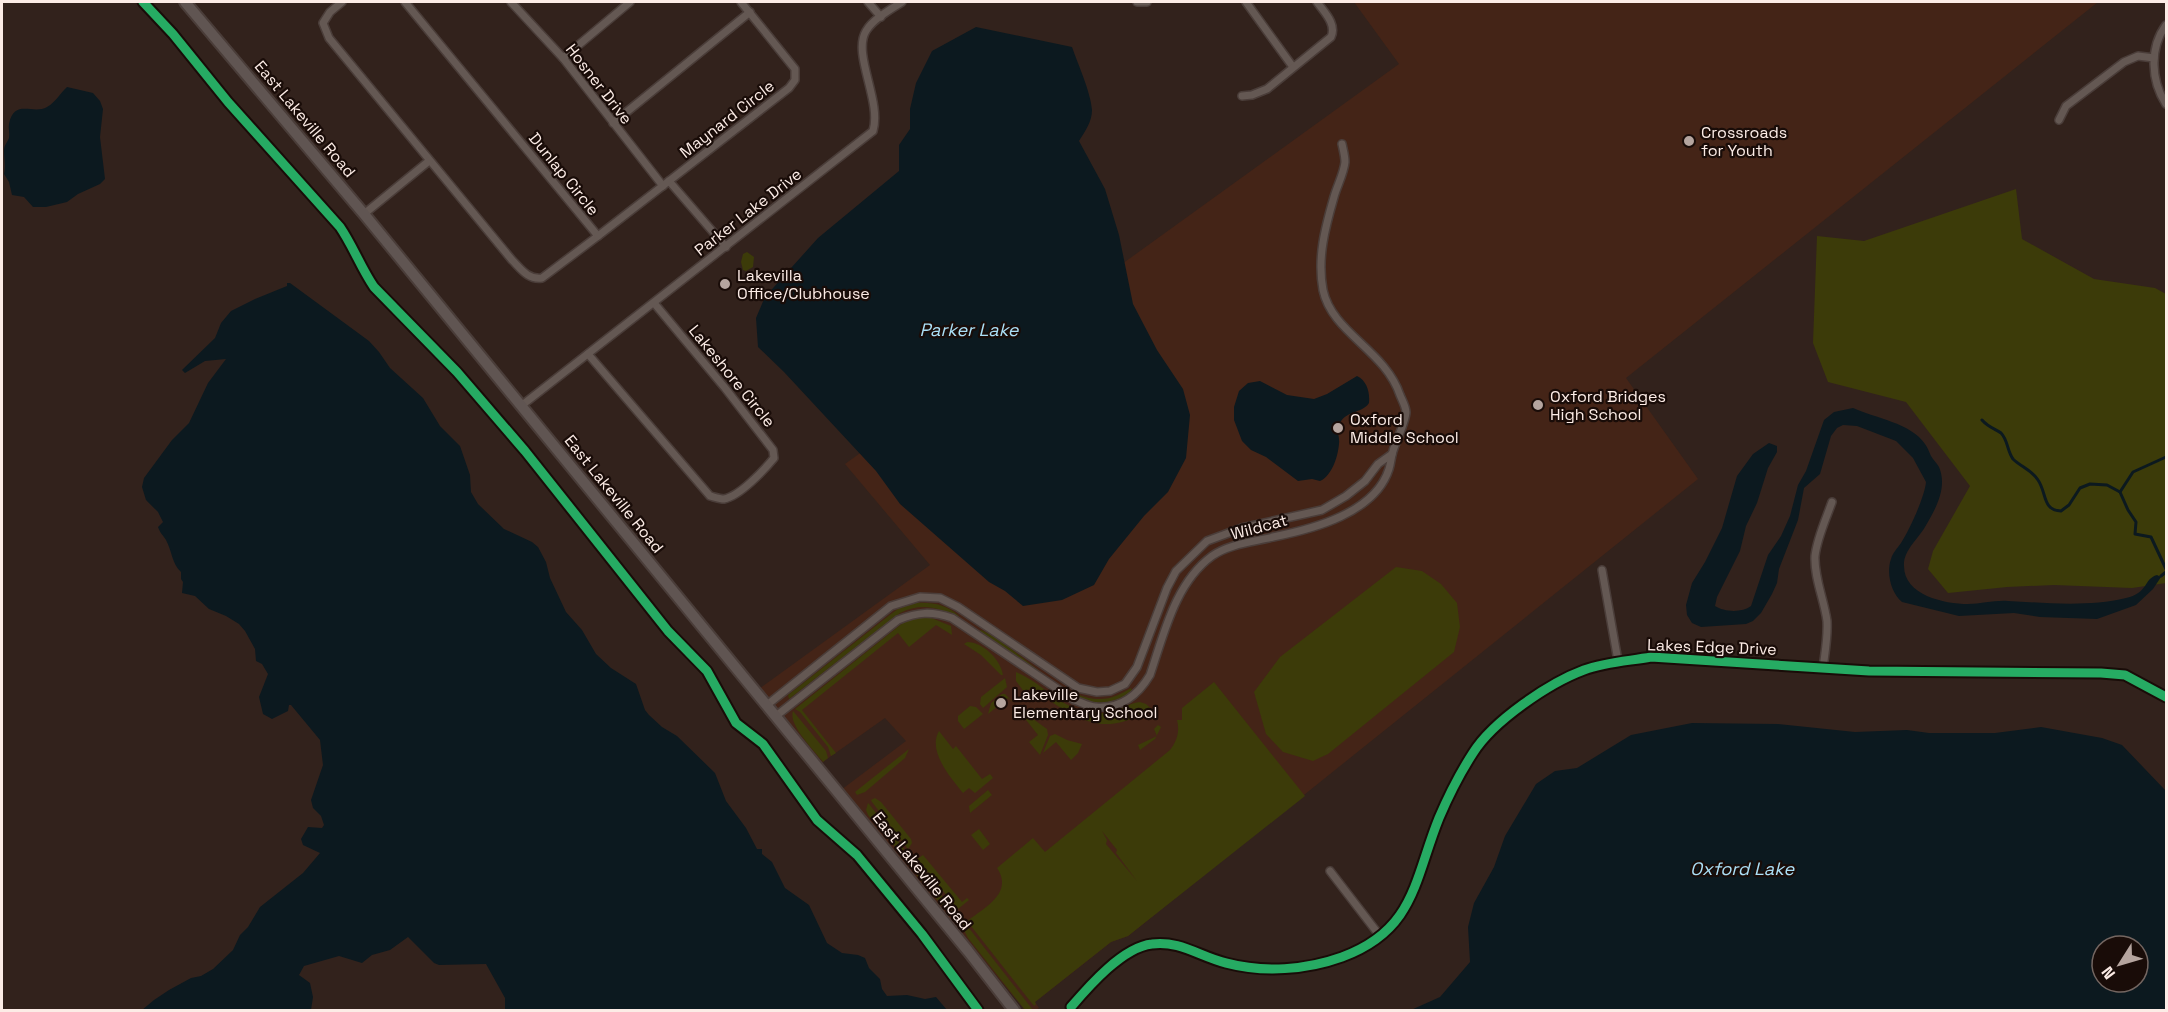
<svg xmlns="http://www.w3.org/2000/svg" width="2168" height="1012" font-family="'Space Grotesk',sans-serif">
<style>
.built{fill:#442417}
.green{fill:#3c3b09;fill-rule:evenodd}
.water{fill:#0c191f;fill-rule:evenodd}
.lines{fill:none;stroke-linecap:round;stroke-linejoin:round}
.stream{stroke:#0c191f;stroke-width:3}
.street-casing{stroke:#4a3d39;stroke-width:10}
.secondary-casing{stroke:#4a3d39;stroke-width:14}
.street{stroke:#645853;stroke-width:7}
.secondary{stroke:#605552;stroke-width:10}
.cycleway-casing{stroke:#190c08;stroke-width:13}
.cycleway{stroke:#26ab63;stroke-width:9}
.poi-dot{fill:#b5a59f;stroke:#190c08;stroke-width:2}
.labels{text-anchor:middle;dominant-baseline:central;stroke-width:4.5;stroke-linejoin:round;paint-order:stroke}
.street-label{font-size:16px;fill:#fcece6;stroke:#190c08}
.poi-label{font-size:16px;fill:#fcece6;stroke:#190c08;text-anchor:start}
.water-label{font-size:18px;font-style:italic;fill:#abdff6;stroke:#190c08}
</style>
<rect width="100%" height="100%" fill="#32221c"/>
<polygon class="built" points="1354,2 2098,2 1626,378 1698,479 1128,936 1111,942 1035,1002 1039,1008 1036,1010 1025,1010 841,790 906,741 885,718 820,764 759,689 930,565 845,464 1399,64"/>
<g class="green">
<polygon points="2016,189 2022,239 2094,279 2155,288 2166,294 2166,583 2132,588 2054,585 2007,587 1948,593 1928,569 1933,551 1970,486 1906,402 1828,382 1813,343 1817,236 1864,241"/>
<polygon points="747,252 754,257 753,267 746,271 743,270 741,262 743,254"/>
<polygon points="1396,567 1422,571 1441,584 1457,603 1460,627 1454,652 1328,754 1313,761 1283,752 1266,734 1254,692 1280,657"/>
<path d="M 916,603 C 933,602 947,605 959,616 L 956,618 C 938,606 920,603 900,613 L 789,699 L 788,695 L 891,614 L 898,609 Z"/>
<polygon points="929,617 951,626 952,635 936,625 909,647 898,633 802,710 836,753 831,756 828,747 800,712 795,709 904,622 915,618"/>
<path d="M 981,630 C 1017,646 1061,700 1100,699 C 1112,699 1121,694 1131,688 L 1132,691 C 1114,704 1099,705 1077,700 L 979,632 Z"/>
<path d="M 967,642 C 983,642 1001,660 1003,675 L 1001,675 L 981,655 L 964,644 Z"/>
<path d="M 1016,672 C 1047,685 1067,717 1105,713 C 1118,712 1128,703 1140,702 L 1146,704 L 1155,712 L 1153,715 L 1148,710 C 1100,741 1072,715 1031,688 L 1025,693 L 1016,681 Z"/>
<polygon points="1005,678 1007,687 983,708 980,704 981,697"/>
<path d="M 1214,682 L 1305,796 L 1128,936 L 1111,942 L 1035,1002 L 1036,1004 L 1034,1006 L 967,921 C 984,908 1014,893 997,868 L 1033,838 L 1045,852 L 1170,750 C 1177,741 1180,731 1177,720 L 1182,720 L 1182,708 ZM 1102,831 L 1117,850 L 1116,853 L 1137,881 L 1106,844 L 1107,840 Z"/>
<polygon points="1002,694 1005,694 1015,704 1008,698 988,714 991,703"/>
<polygon points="970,706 976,707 983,714 964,729 958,721 958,716"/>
<polygon points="1015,706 1047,729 1048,735 1040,755 1029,742 1038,735"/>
<path d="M 793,711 L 826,751 L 828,758 L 823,762 C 814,750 788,725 793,711 Z"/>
<polygon points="1158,725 1161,727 1155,739 1140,750 1138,745 1157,736 1154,729"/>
<path d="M 939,731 L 953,749 L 956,746 L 982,779 L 990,774 L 993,778 L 975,793 L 969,788 L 963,793 C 951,778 927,751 939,731 Z"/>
<polygon points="1055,734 1067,740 1082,744 1078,753 1071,760 1056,742 1043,753 1050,736"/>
<polygon points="909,749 905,758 865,792 857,795 855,792"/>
<polygon points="988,790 992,795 970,813 969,806"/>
<polygon points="875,798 881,802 911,839 912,843 908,849 872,802 871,800"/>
<polygon points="868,803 869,804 905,850 897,849 868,815 866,810"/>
<polygon points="979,829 990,844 983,850 971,835"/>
<polygon points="923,855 962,902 967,898 969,900 958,909 956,907 917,859"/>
<polygon points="912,860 953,909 954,911 944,908 918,877 912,868"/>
<polygon points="963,922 965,923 1033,1010 1025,1010 968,938 963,928"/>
</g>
<g class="water">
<path d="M 976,27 L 1072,47 C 1078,64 1091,93 1092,110 C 1092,122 1085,131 1079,141 L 1105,189 L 1119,235 L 1133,304 L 1157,350 L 1183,389 L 1190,415 L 1186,458 L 1168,492 L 1144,516 L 1109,559 L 1094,585 L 1062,600 L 1023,606 L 1005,591 L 989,582 L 900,504 L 876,471 L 784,372 L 758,347 L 756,318 L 765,297 L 818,238 L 899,171 L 899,145 L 910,129 L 910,109 L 916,83 L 932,51 Z"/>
<path d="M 67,87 L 93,93 L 100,101 L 103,109 L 100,137 L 105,179 L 100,184 L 78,194 L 67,202 L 46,207 L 33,207 L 24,197 L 12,195 L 9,182 L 4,174 C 6,166 4,159 4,151 C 4,145 7,143 9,138 C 10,133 8,128 9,124 C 14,98 33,115 47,107 C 56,102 60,93 67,87 Z"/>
<path d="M 287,283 L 290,283 L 369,341 L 379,352 L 390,368 L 423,398 L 440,426 L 460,446 L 470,475 L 471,492 L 478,504 L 504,529 L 532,542 L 538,547 L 546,562 L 550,578 L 566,612 L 582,630 L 596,654 L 611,668 L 636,684 L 645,710 L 649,715 L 662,727 L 677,736 L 715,773 L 726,801 L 746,828 L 757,849 L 762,849 L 762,854 L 772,862 L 785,888 L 809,905 L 827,943 L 842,953 L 858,955 L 865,958 L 869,968 L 880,979 L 882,989 L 887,996 L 907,995 L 925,999 L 936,997 L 947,1010 L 505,1010 L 505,998 L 486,964 L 439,965 L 434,963 L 408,937 L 390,950 L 372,955 L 362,963 L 339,956 L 304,966 L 299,975 L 310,983 L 313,997 L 311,1010 L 142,1010 L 154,1000 L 169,990 L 191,978 L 201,976 L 213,969 L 233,950 L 240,935 L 248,927 L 260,907 L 303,873 L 320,853 L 303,845 L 301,839 L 308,827 L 322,828 L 324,825 L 321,816 L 313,808 L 311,800 L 323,765 L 320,740 L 291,705 L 289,705 L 288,711 L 272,719 L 263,714 L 259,697 L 268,674 L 262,664 L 256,661 L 255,649 L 245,631 L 239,624 L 226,616 L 209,609 L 195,596 L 182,593 L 183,582 L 181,579 L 181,572 C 172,564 172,551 166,540 C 163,535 160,533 158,527 L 163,522 L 158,512 L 146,500 L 142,487 L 144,478 L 172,440 L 189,423 L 208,383 L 226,359 L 205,361 L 185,373 L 182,370 L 215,338 L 221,323 L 231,311 L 255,299 L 287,286 Z"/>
<path d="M 1357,376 C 1367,381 1370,392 1369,403 C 1362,414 1345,410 1339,425 C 1336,431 1340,437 1339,444 C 1338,456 1332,476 1320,481 L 1312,479 L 1298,481 L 1266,457 L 1251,450 L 1242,441 L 1234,420 L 1234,407 L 1239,391 L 1248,383 L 1260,381 L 1287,395 L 1314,399 L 1327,394 Z"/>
<path d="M 1853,408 C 1875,418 1911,423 1925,444 C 1928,448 1929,452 1931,456 C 1933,460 1937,463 1939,467 C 1948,488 1935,510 1925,527 C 1918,539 1903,551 1904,566 C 1904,595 1944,604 1968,604 C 1981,604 1995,600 2008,601 C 2047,603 2089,607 2126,598 C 2149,593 2143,579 2157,575 L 2161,577 L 2153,589 L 2136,605 L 2097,619 L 2040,617 L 2014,613 L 1959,616 L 1902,602 C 1891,593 1886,573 1891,559 C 1893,552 1897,549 1901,543 C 1909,531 1925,496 1926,482 L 1913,458 L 1896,441 L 1857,426 L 1843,425 L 1837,428 L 1831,436 L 1820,474 L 1804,488 L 1798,520 L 1779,569 L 1777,583 L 1772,594 L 1761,613 L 1753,621 L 1746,624 L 1701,627 L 1692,623 L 1687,615 L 1686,605 L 1692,583 L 1705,562 L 1722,528 L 1737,476 L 1753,454 L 1769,443 L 1777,446 L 1777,452 L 1768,468 L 1757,503 L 1746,526 L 1740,551 L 1717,597 L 1715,606 C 1724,612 1742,613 1751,606 L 1768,555 L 1781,536 L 1790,516 L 1798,485 L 1806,471 L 1824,420 L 1834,412 Z"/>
<path d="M 1692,723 L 1778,724 L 1855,732 L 1907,730 L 1929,733 L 1995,733 L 2041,727 L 2102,738 L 2122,745 L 2166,791 L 2166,1010 L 1411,1010 L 1440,997 L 1470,962 L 1468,927 L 1474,903 L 1494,867 L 1505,836 L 1536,784 L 1555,771 L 1577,768 L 1631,735 ZM 2102,946 L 2138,946 L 2138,982 L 2102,982 Z"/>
</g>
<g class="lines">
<g class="stream">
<path d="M 1982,420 C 1989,428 1996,429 2001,433 C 2008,440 2007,451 2013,459 C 2021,467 2032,470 2038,480 C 2047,493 2042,510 2061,511 L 2069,505 L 2080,488 L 2090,484 L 2107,485 L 2120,492 L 2128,510 L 2136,522 L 2135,534 L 2151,537 L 2166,569"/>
<polyline points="2120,492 2133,472 2166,457"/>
<polyline points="2161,576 2166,572"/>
</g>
<g class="street-casing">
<g id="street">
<path d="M 342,2 L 330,12 L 323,23 L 329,38 L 512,260 C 521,269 528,280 542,278 L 598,236 L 405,2"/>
<polyline points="511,2 563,58 663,186"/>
<polyline points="868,2 881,17"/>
<polyline points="1137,2 1147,2"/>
<polyline points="1246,2 1293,67"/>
<path d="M 2166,25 C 2149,48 2151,81 2166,104"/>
<polyline points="563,58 630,2"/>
<path d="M 1242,96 L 1252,95 L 1267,89 L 1331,37 C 1337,24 1324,12 1317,2"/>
<polyline points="2059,120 2066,106 2124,62 2138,56 2154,58"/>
<polyline points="613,123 750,12"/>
<polyline points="669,181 726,247"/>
<polyline points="364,214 429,161"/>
<polyline points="598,236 789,88 795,80 795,69 741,2"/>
<path d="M 588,354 L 710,496 C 714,497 720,499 724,499 C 740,496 764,470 774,458 L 773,450 L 725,388 L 654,303"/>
<path d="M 521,406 L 873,131 C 882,101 852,54 866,31 C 873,19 891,9 902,2"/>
<polyline points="1602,570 1618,661"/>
<path d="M 1823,668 C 1825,652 1828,637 1827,621 C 1824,599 1814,578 1815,556 C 1817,538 1826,519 1832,502"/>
<polyline points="767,705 891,606 920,597 940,598 958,607 1078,688 1097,692 1110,691 1125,684 1137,667 1167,588 1176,571 1207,541 1242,528 1322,510 1346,496 1365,481 1378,464 1392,454"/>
<path d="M 776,716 L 898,620 C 918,612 931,611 952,618 L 1074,700 C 1081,702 1089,707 1096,707 C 1121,709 1138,695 1150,675 C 1164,634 1175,583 1212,556 C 1229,544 1253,542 1273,537 C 1313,529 1375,513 1389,469 C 1391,463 1391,457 1393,451 C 1396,441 1406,421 1406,412 C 1406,407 1402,400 1400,395 C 1385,350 1332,333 1323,290 C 1317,258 1325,228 1334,197 C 1337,186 1344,173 1345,162 C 1345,156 1343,149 1342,144"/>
<polyline points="1330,871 1380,936"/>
<path d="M 1071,1007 C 1089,986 1123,947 1152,944 C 1179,940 1201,957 1226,963 C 1264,973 1306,970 1342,957 C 1415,930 1414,880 1439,818 C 1448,797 1460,773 1473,753 C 1493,721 1549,683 1584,670 C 1606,662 1629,661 1651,657 L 1869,671 L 2101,673 L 2125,675 L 2166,697"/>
</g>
</g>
<g class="secondary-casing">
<polyline id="secondary" points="185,2 364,214 968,951 1014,1010"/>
</g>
<use href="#street" class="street"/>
<use href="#secondary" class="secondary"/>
<g class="cycleway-casing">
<g id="cycleway">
<path d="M 143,2 L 173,34 L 228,102 L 340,227 C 353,246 361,268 374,287 L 457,372 L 525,451 L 668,631 L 707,671 L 736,723 L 763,744 L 817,820 L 857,855 L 922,934 L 978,1010"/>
<path d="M 1071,1007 C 1089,986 1123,947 1152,944 C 1179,940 1201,957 1226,963 C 1264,973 1306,970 1342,957 C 1415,930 1414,880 1439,818 C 1448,797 1460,773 1473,753 C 1493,721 1549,683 1584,670 C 1606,662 1629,661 1651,657 L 1869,671 L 2101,673 L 2125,675 L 2166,697"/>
</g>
</g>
<use href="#cycleway" class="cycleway"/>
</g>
<g class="poi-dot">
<circle cx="1689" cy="141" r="6"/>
<circle cx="725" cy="284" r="6"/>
<circle cx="1538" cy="405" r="6"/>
<circle cx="1338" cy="428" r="6"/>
<circle cx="1001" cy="703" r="6"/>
</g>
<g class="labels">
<g class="street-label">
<text transform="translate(599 84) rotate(52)">Hosner Drive</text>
<text transform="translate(305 119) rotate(50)">East Lakeville Road</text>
<text transform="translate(727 119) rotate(-38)">Maynard Circle</text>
<text transform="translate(564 174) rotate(51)">Dunlap Circle</text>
<text transform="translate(748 212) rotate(-38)">Parker Lake Drive</text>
<text transform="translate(732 376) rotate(51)">Lakeshore Circle</text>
<text transform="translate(614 494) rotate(51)">East Lakeville Road</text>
<text transform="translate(1259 527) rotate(-15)">Wildcat</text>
<text transform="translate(1712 647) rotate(2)">Lakes Edge Drive</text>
<text transform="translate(922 871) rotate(51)">East Lakeville Road</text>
</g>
<g class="poi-label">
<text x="1701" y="132">Crossroads<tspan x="1701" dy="18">for Youth</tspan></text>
<text x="737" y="275">Lakevilla<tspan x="737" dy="18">Office/Clubhouse</tspan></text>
<text x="1550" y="396">Oxford Bridges<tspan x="1550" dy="18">High School</tspan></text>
<text x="1350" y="419">Oxford<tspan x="1350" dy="18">Middle School</tspan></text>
<text x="1013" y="694">Lakeville<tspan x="1013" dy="18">Elementary School</tspan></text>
</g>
<g class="water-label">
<text x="969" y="329">Parker Lake</text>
<text x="1742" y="868">Oxford Lake</text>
</g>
</g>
<rect width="2168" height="1012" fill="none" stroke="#fcece6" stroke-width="6"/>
<g transform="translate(2120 964) rotate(233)"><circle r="28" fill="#190c08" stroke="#746661" stroke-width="1.5"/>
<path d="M0-4.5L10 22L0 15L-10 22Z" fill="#b5a59f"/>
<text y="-9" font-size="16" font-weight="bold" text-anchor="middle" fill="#fcece6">N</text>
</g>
</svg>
